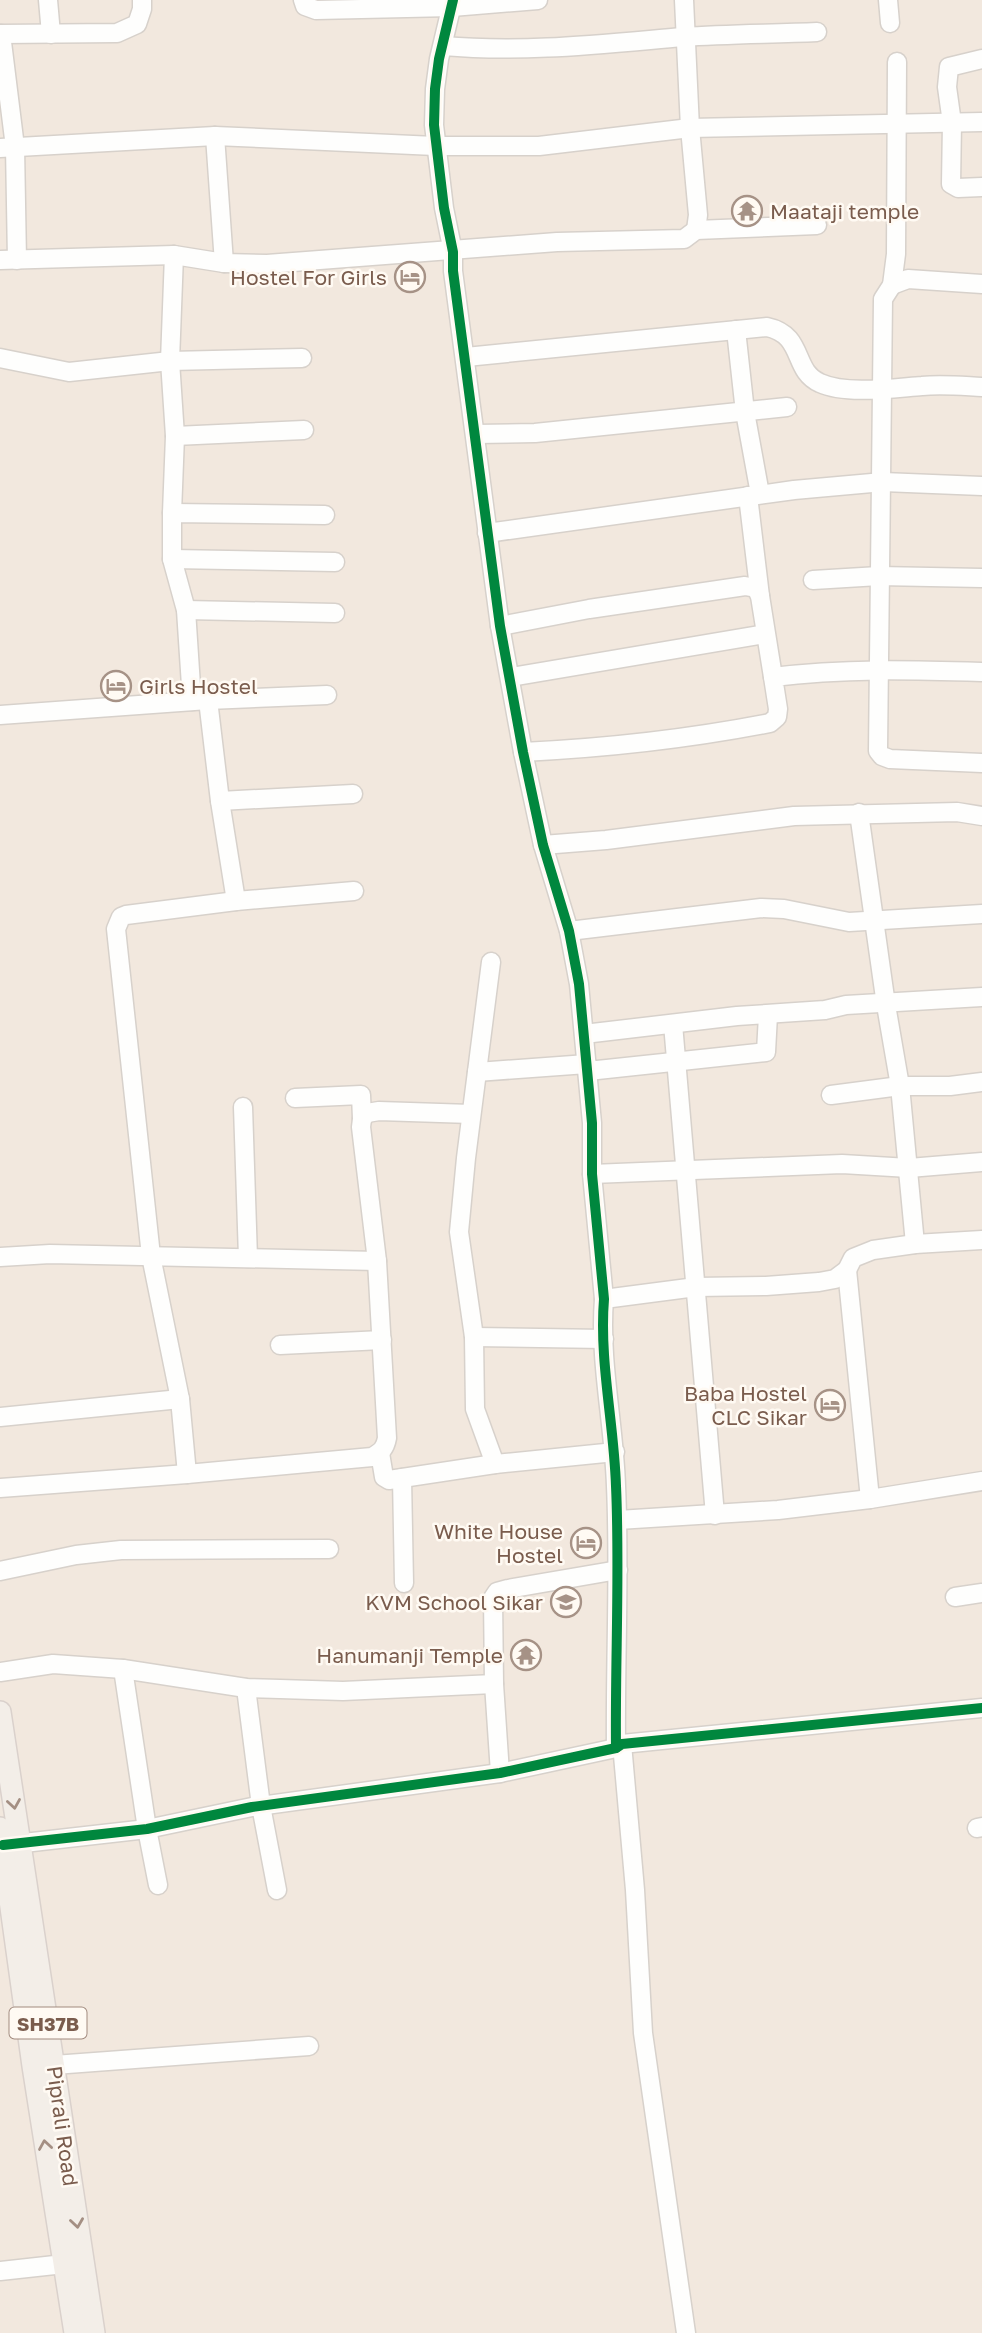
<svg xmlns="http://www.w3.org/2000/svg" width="982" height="2333" font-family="'Golos Text',sans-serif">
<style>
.residential{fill:#f2e8de}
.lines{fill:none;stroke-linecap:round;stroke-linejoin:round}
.minor-casing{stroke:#d7d1cb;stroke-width:21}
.major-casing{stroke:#dad1cc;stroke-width:24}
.minor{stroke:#fefefd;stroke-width:18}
.major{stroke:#f3eee8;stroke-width:21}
.cycleway-casing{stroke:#fffaf3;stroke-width:15}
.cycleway{stroke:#00873e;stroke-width:10}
.oneway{stroke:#a48f83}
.labels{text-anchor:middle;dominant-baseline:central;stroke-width:5;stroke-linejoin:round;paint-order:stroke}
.shield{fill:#fffaf3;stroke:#a28b7f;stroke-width:2}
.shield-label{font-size:19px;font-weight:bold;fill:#7a5c4d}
.poi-label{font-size:21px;fill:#7a5c4d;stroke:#fffaf3;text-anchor:end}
.street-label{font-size:21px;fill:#7a5c4d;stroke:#fffaf3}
</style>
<rect width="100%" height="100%" fill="#f9f5f0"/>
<rect class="residential" x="0" y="0" width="982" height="2333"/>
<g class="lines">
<g class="minor-casing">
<g id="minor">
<polyline points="48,0 51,34"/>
<polyline points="303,0 305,6 316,10 452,7 538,0"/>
<path d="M 453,0 L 439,59 L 435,89 L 434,125 L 444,208 L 453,252 L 453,271 L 500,626 L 523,752 L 543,845 L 569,931 L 579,984 L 592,1123 L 592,1174 L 604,1299 C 599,1361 614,1423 616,1486 C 620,1573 615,1661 616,1748"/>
<polyline points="684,0 690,128 698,215 696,230"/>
<polyline points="888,0 890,23"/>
<polyline points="0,34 117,33 137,24 142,9 142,0"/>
<polyline points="1,34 15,147 17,260"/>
<path d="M 443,46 C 526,53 601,44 683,37 C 727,34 772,34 817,32"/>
<polyline points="982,59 949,67 947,87 952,123 951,184 958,188 982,187"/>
<polyline points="897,62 896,254 892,285 883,299 878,751 882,756 890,759 982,763"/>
<polyline points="215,136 224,263"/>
<polyline points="0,148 215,136 435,146 539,146 690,128 982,122"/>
<polyline points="0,260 174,255 224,263 267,264 557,242 684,239 696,230 817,225"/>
<polyline points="892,285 908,279 982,284"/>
<polyline points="736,330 745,412 760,494"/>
<path d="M 466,357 L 767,327 C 805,335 792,371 820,383 C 846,395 894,388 922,386 C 942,384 962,386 982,387"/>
<polyline points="0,358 69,372 170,361 302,358"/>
<polyline points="476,434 535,433 787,407"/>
<polyline points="175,436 304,430"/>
<polyline points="748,496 760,596"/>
<polyline points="172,513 175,436 170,361 174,255"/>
<polyline points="487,533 794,490 883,482 982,486"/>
<polyline points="172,559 335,562"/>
<polyline points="813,580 879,576 982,578"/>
<polyline points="186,610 335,613"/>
<polyline points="500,626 589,609 745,586 756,588 760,596 773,677"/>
<polyline points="511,677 765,634"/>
<polyline points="208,700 220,801 236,901"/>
<polyline points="192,701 186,610 172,559 172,513 325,515"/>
<polyline points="0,715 208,700 327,695"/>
<path d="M 523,752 C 606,748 688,739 770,723 L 777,717 L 778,709 L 773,677 C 843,668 912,670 982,672"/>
<polyline points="220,801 353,794"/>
<polyline points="859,813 886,1005 900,1086 915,1244"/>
<polyline points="543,845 606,840 794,816 957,812 982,816"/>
<polyline points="569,931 761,908 784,909 849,922 982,914"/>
<polyline points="491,962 466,1158 459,1232 474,1337 475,1409 495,1464"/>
<polyline points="673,1024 715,1515"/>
<polyline points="584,1034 737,1016 825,1010 846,1005 982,997"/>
<polyline points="588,1071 766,1052 768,1015"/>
<polyline points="477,1072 587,1064"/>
<polyline points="831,1095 900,1086 950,1086 982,1082"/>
<polyline points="295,1098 361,1095 362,1119"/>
<polyline points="243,1107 248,1258"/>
<polyline points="592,1174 842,1164 909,1168 982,1162"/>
<polyline points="0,1257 50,1254 377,1261"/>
<polyline points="847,1270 870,1499"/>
<polyline points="604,1299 696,1287 766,1286 819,1282 835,1279 847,1270 853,1258 873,1250 915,1244 982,1240"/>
<polyline points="474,1337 604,1339"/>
<polyline points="280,1345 382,1340"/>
<polyline points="0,1417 180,1399"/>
<polyline points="380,1453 384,1477 389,1480 495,1464 615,1452"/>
<polyline points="187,1474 180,1399 151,1256 116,929 121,917 126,915 236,901 354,891"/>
<polyline points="402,1478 404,1583"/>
<path d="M 0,1488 L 187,1474 L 372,1457 C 381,1452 385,1449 387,1438 L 377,1261 L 361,1127 L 362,1119 L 367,1113 L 379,1111 L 471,1114"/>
<polyline points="618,1520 778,1510 870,1499 982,1481"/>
<polyline points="0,1571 76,1555 121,1550 329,1549"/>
<polyline points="955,1597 982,1593"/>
<polyline points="123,1669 147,1829 158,1885"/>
<polyline points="0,1672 53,1664 123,1669 246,1688 280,1689 343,1691 494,1684"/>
<polyline points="246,1688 261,1806 277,1890"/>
<polyline points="622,1744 635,1890 643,2033 686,2333"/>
<polyline points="500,1773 494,1684 493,1598 497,1592 508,1589 618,1570"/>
<polyline points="977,1828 982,1827"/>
<polyline points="6,1845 147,1829 252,1807 500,1773 616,1748 622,1744 982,1708"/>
<polyline points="54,2065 309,2046"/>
<polyline points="0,2271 64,2264"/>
</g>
</g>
<g class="major-casing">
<g id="major">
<polyline points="0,1712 94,2333"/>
<polyline points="0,1828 33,2066 75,2333"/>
</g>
</g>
<use href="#minor" class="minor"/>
<use href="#major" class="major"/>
<g class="cycleway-casing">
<g id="cycleway">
<path d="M 453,0 L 439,59 L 435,89 L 434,125 L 444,208 L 453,252 L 453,271 L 500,626 L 523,752 L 543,845 L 569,931 L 579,984 L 592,1123 L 592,1174 L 604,1299 C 599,1361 614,1423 616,1486 C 620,1573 615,1661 616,1748"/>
<polyline points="3,1845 147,1829 252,1807 500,1773 616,1748 622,1744 982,1708"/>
</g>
</g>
<use href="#cycleway" class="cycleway"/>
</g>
<defs><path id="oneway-chevron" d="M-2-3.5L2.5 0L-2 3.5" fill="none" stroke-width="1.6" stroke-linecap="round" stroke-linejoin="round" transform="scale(1.75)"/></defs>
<g class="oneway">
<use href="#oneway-chevron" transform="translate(14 1804) rotate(81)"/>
<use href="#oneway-chevron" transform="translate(45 2145) rotate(-99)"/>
<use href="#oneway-chevron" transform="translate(77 2223) rotate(82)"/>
</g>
<defs>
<g id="temple-ring" transform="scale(1.575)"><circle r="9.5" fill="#fffaf3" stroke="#a69286" stroke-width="1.5"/><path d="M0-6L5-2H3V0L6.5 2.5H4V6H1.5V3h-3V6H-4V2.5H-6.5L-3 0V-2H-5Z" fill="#a69286"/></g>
<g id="hotel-ring" transform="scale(1.575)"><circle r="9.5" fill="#fffaf3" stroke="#a69286" stroke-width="1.5"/><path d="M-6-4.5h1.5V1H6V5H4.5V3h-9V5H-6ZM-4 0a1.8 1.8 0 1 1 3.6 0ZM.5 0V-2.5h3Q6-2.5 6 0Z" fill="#a69286"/></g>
<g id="school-ring" transform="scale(1.575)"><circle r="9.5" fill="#fffaf3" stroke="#a69286" stroke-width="1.5"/><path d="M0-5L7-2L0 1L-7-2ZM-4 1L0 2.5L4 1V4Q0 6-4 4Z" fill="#a69286"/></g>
</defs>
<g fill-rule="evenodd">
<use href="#temple-ring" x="747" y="211"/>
<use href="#hotel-ring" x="410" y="277"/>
<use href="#hotel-ring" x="116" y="686"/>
<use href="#hotel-ring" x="830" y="1405"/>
<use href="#hotel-ring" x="586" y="1543"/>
<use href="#school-ring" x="566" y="1602"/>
<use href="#temple-ring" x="526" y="1655"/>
</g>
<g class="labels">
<rect class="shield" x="9.5" y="2007.5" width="77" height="31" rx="5"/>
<g class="shield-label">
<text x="48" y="2023">SH37B</text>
</g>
<g class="poi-label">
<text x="770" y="211" text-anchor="start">Maataji temple</text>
<text x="387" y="277">Hostel For Girls</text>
<text x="139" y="686" text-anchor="start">Girls Hostel</text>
<text x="807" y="1393">Baba Hostel<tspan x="807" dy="24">CLC Sikar</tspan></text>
<text x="563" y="1531">White House<tspan x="563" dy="24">Hostel</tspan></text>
<text x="543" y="1602">KVM School Sikar</text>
<text x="503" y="1655">Hanumanji Temple</text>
</g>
<g class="street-label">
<text transform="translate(63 2126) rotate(82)">Piprali Road</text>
</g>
</g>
</svg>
